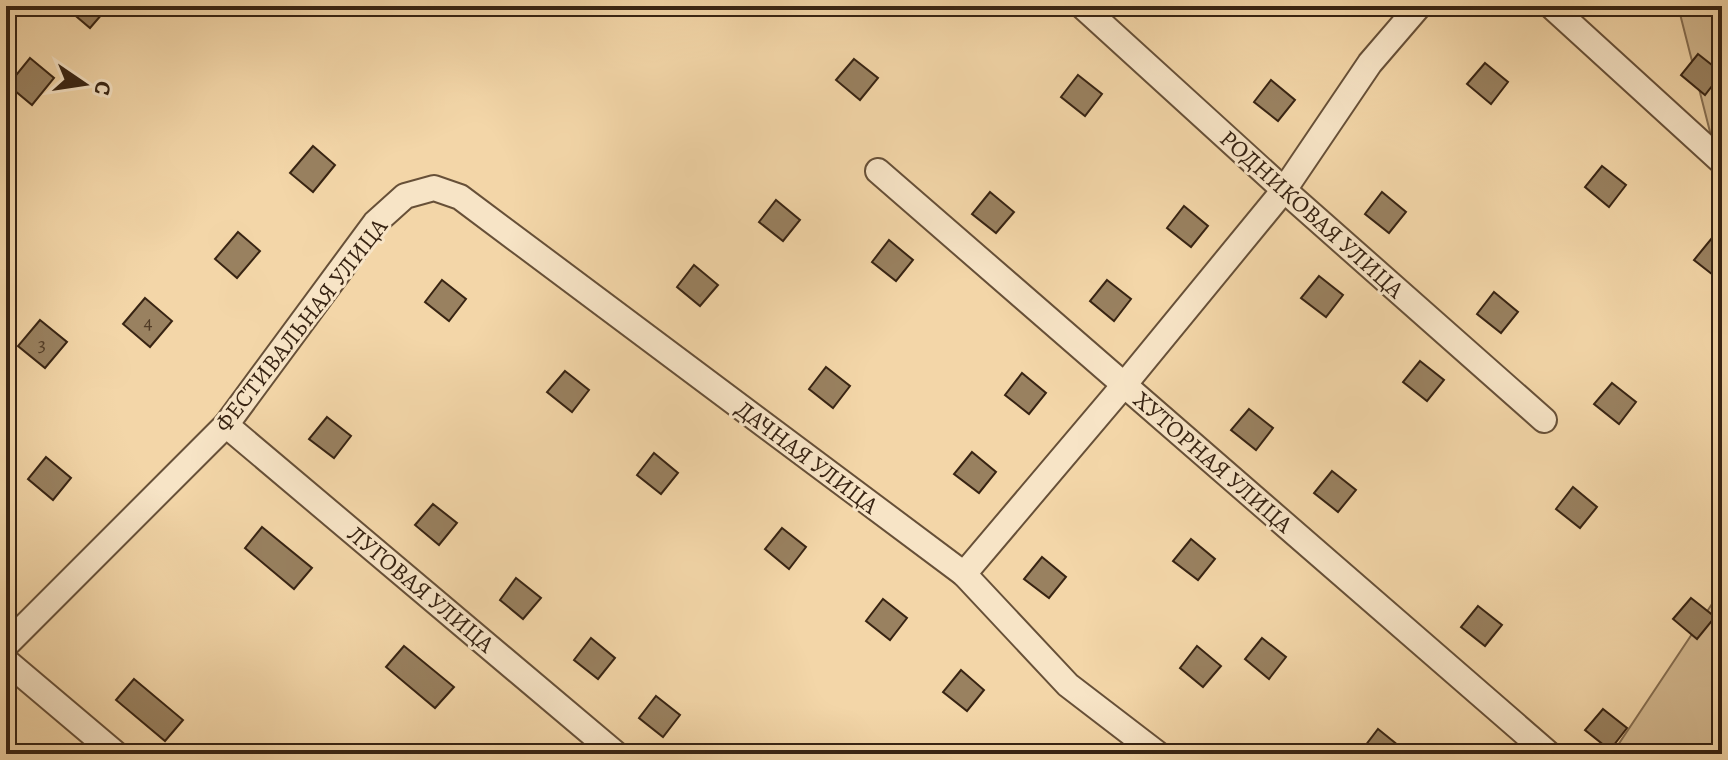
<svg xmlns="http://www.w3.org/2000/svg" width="1728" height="760" font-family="Alegreya,serif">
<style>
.green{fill:#d3b88f;stroke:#866e51;stroke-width:2}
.building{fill:#998160;stroke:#382413;stroke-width:2}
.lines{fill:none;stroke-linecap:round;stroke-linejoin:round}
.street-casing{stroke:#675038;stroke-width:28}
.street{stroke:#f7e4c6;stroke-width:24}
.labels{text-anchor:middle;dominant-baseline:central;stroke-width:6;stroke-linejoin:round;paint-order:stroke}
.number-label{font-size:20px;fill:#503b26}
.street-label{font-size:24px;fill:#382413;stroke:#f7e4c6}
</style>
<rect width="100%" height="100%" fill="#f3d6a8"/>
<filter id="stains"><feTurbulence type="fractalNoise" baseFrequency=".0025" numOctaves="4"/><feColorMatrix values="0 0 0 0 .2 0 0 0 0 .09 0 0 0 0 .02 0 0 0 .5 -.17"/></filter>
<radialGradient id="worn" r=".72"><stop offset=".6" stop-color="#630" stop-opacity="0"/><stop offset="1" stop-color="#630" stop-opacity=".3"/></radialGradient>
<g class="green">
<polygon points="1678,6 1722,6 1722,179"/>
<polygon points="1722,589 1722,754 1612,754"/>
</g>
<g class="building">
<polygon points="64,6 109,6 90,28"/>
<polygon points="1698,54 1722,73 1705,95 1681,75"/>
<polygon points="30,58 54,78 32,105 8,85"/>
<polygon points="854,59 878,78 860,100 836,80"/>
<polygon points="1485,63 1508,82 1491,104 1467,84"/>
<polygon points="1078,75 1102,94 1085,116 1061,97"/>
<polygon points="1271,80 1295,100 1278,121 1254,102"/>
<polygon points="313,146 335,165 313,192 290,173"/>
<polygon points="1602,166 1626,185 1609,207 1585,187"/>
<polygon points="990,192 1014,212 996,233 972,214"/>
<polygon points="1382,192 1406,212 1389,233 1365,214"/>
<polygon points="776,200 800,220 783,241 759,222"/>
<polygon points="1184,206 1208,226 1191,247 1167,228"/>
<polygon points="238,232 260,251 237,278 215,259"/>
<polygon points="1712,238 1722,246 1722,282 1694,260"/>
<polygon points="889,240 913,260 896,281 872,262"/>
<polygon points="694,265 718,285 700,306 677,287"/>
<polygon points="1319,276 1343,295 1326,317 1301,298"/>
<polygon points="442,280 466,299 449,321 425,302"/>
<polygon points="1107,280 1131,299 1114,321 1090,301"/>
<polygon points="1494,292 1518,312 1501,333 1477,314"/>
<polygon points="145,298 172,321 150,347 123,324"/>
<polygon points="40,320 67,342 45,368 18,346"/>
<polygon points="1420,361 1444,380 1427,401 1403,382"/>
<polygon points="826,367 850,386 833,408 809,389"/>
<polygon points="565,371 589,390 572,412 547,392"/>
<polygon points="1022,373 1046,393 1029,414 1005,395"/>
<polygon points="1612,383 1636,402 1619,424 1594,404"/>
<polygon points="1249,409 1273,428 1256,450 1231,430"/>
<polygon points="327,417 351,436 334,458 309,439"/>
<polygon points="972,452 996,472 979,493 954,474"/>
<polygon points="654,453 678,473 661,494 637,475"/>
<polygon points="46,457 71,478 53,500 28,479"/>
<polygon points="1332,471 1356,490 1338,512 1314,493"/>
<polygon points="1573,487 1597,507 1580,528 1556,509"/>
<polygon points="433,504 457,523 439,545 415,525"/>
<polygon points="262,527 312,568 294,589 245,548"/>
<polygon points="782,528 806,547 789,569 765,549"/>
<polygon points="1191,539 1215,559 1198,580 1173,561"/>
<polygon points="1042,557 1066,577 1049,598 1024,579"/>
<polygon points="516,578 541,598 523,619 500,600"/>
<polygon points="1691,598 1715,617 1697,639 1673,619"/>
<polygon points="883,599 907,618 890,640 866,621"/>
<polygon points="1478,606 1502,625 1485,646 1461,627"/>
<polygon points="591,638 615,658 598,679 574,660"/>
<polygon points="1262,638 1286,657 1269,679 1245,659"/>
<polygon points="404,646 454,687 435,708 386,667"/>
<polygon points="1197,646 1221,666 1203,687 1180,668"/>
<polygon points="961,670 984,690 967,711 943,692"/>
<polygon points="134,679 183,720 165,741 116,700"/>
<polygon points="656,696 680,715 663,737 639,718"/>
<polygon points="1603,709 1627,728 1610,750 1585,730"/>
<polygon points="1378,729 1409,754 1359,754"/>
</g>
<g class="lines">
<g class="street-casing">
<g id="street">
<polyline points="1082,6 1284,190 1544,420"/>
<polyline points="1551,6 1722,162"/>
<polyline points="878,171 1549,754"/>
<polyline points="226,425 616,754"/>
<polyline points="964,574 1124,385 1284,190 1370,63 1419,6"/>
<polyline points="6,645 226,425 375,223 405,196 434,188 460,197 964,574 1068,685 1158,754"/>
<polyline points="6,661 116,754"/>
</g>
</g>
<use href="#street" class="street"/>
</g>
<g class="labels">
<g class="number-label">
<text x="148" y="322">4</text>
<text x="42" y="344">3</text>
</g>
<g class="street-label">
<text transform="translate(1312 214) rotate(42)">РОДНИКОВАЯ УЛИЦА</text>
<text transform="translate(301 325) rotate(-52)">ФЕСТИВАЛЬНАЯ УЛИЦА</text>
<text transform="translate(807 457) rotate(37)">ДАЧНАЯ УЛИЦА</text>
<text transform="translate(1213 462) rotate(41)">ХУТОРНАЯ УЛИЦА</text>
<text transform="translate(421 589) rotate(40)">ЛУГОВАЯ УЛИЦА</text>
</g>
</g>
<rect width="1728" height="760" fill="none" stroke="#f3d6a8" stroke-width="32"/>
<rect x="8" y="8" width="1712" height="744" fill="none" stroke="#382413" stroke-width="4"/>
<rect x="16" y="16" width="1696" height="728" fill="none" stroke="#382413" stroke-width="2"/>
<g transform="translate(84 84) rotate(103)" stroke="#f7e4c6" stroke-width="6" paint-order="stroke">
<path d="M0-6L14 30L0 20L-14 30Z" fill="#382413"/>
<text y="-12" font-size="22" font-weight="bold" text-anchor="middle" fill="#382413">С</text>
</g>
<rect width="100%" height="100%" filter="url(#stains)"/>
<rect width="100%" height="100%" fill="url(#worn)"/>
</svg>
